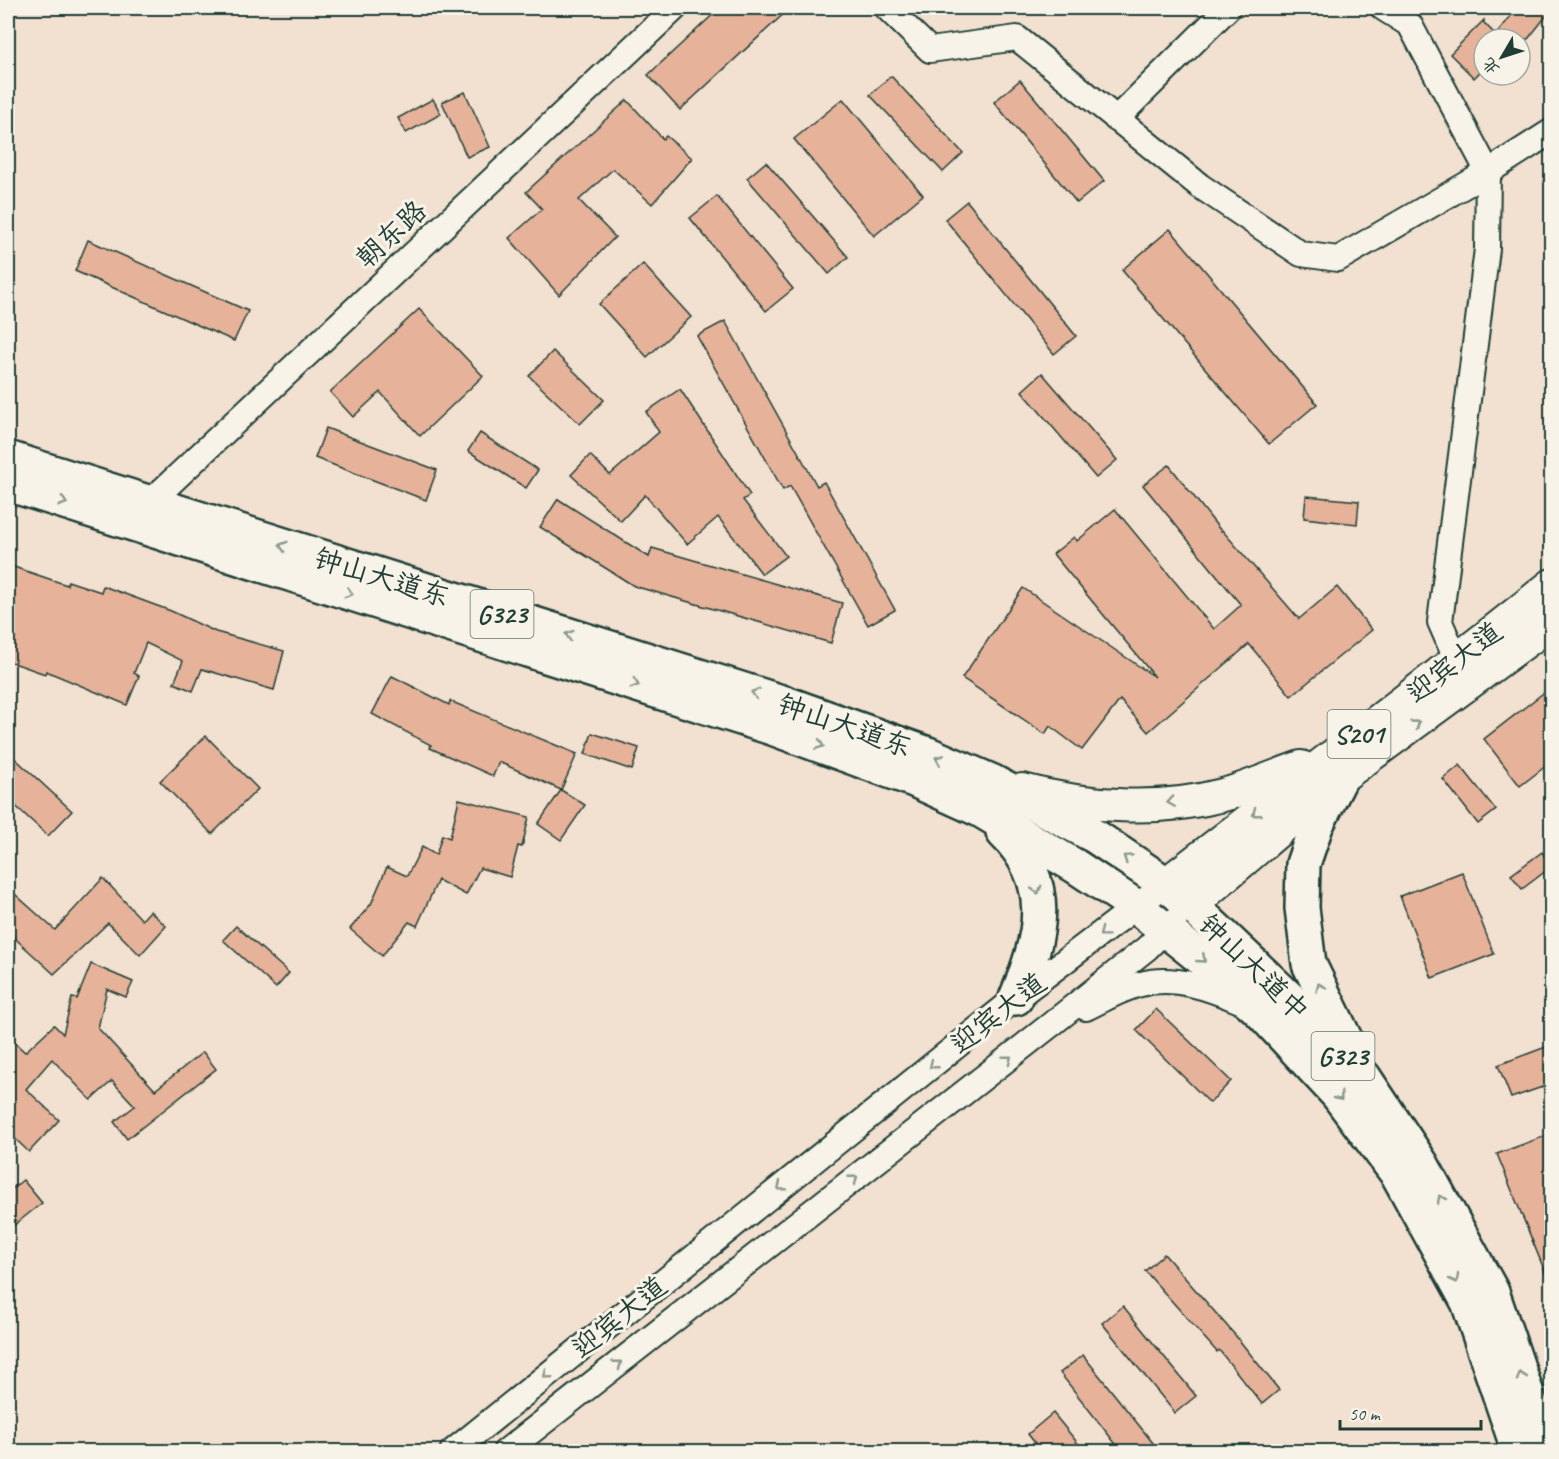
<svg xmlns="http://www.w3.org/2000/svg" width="1559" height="1459" font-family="Caveat,'LXGW WenKai TC',sans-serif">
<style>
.building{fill:#e6b299;stroke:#1f3d34;stroke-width:1.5}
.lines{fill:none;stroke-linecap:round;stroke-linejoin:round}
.minor-casing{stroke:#1f3d34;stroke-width:28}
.major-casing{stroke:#1f3d34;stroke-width:36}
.highway-casing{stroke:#1f3d34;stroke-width:38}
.minor{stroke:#f7f3e8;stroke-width:24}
.major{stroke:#f7f3e8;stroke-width:32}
.highway{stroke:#f7f3e8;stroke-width:33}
.oneway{stroke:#8b988e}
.labels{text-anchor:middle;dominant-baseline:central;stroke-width:6;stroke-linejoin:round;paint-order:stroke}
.shield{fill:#f7f3e8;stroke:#60746a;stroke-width:1.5}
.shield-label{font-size:27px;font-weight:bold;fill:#1f3d34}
.street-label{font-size:28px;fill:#1f3d34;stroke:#f7f3e8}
</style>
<rect width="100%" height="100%" fill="#f2e0d0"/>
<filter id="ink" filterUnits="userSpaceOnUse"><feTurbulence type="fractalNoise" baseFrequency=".0167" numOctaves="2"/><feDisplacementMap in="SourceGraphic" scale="12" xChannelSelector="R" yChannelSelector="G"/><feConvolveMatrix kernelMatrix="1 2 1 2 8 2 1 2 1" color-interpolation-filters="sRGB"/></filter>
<g filter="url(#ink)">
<g class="building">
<polygon points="720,8 790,8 680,110 648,75"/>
<polygon points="1517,8 1551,10 1528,39 1484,39 1484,68 1474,78 1450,54 1484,20 1484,23 1496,35"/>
<polygon points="891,76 963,153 943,172 870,95"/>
<polygon points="1020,80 1104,181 1077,203 994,102"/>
<polygon points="465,92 490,147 467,157 442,102"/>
<polygon points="433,99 441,114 406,133 398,118"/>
<polygon points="843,99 923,195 874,236 794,139"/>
<polygon points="627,100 663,139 666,136 692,158 652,204 613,169 579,200 615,237 559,295 509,238 542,209 526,192"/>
<polygon points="766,162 848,257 829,274 747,178"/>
<polygon points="717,196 793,289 766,311 690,218"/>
<polygon points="967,201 1076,336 1054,354 945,219"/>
<polygon points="1170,229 1317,404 1269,444 1122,270"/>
<polygon points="88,240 248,311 234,341 75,271"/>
<polygon points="643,264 691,317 647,357 599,304"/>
<polygon points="419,309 483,376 420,436 380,392 353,417 330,392"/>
<polygon points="725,321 817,486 824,482 895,610 868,625 790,486 783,490 697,336"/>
<polygon points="553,351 604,400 580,424 529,376"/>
<polygon points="1042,373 1117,460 1096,478 1022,391"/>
<polygon points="680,389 750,495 743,500 786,556 762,574 718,517 687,544 645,495 621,521 571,475 590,455 610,475 659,432 646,412"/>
<polygon points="326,428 437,470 426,500 315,458"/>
<polygon points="480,433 538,470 526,488 468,451"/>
<polygon points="1169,465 1221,531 1222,530 1299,619 1337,587 1372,630 1291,696 1249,644 1148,732 1120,700 1082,750 1050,726 1045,734 962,678 1023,588 1155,677 1053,554 1074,537 1077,541 1115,509 1214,629 1241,605 1143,485"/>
<polygon points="1306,496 1359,501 1357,524 1304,518"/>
<polygon points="558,499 649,557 652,548 842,603 831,643 634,586 540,527"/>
<polygon points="8,565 67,585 68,581 101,592 103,586 171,611 216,632 284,651 274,690 202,669 193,691 174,683 183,661 146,643 134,673 139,676 127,705 46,671 45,674 8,661"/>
<polygon points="392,676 449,705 450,701 577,754 561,790 499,762 493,776 430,748 431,745 372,714"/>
<polygon points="1551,687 1551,762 1520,786 1484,739"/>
<polygon points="592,733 639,748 632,770 585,754"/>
<polygon points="206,736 258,789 212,834 160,781"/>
<polygon points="8,752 72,811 48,836 8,799"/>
<polygon points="1460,765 1496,810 1478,824 1443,779"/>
<polygon points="561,790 585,805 561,840 538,824"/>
<polygon points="459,799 529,817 522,847 518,846 510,877 480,868 466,895 438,880 417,926 409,922 382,956 350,929 371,904 387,867 407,876 422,847 436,855 442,835 450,838"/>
<polygon points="1542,852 1551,867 1522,889 1511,875"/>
<polygon points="1462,872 1494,954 1432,978 1400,896"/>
<polygon points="103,878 142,920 150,911 166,926 140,955 108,923 54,974 8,932 8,888 55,930"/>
<polygon points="236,926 289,973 276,988 223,940"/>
<polygon points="91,964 133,982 126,997 107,989 98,1028 155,1090 203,1052 216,1069 127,1139 114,1122 135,1106 112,1081 91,1100 52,1059 26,1089 59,1120 29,1152 8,1132 8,1037 25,1052 54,1025 63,1034 72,998 77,999"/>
<polygon points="1156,1009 1231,1081 1210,1103 1136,1030"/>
<polygon points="1551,1045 1551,1084 1511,1098 1498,1065"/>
<polygon points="1548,1135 1551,1144 1550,1284 1497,1154"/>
<polygon points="23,1180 42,1203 8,1230 8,1192"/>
<polygon points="1164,1254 1235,1335 1279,1390 1262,1404 1219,1350 1217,1352 1145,1271"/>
<polygon points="1123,1306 1196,1396 1175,1413 1102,1323"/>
<polygon points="1083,1355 1153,1443 1143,1452 1122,1452 1060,1373"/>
<polygon points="1053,1413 1085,1452 1042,1452 1028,1434"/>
</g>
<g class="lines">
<g class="minor-casing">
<g id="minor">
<polyline points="887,8 930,50 1017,38 1200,186 1301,254 1338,259 1488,172 1552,131"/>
<polyline points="1383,8 1410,25 1488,172 1487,249 1440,622 1457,661 1466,673"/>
<polyline points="1116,119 1228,8"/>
<polyline points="148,504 675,8"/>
<path d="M 1086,1008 C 1103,1000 1122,988 1141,984 C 1174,975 1210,988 1240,1001"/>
<polyline points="452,1452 1016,998 1166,884"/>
<polyline points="505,1452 1053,1023 1147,948 1175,920"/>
</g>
</g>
<g class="major-casing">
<g id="major">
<path d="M 1022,790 C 1086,807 1158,812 1223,795 C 1249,788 1275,776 1301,767"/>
<path d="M 1166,884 C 1295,784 1425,687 1552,585"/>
<polyline points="1191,905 1341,777 1552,622"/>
</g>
</g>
<g class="highway-casing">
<g id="highway">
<polyline points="8,458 788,704 928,754 993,782 1096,837 1166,884 1191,905 1289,998 1364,1077 1421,1163 1492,1292 1547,1452"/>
<polyline points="8,484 772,728 914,780 980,810 1075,866 1137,907 1197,955 1260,1011 1338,1095 1398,1175 1468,1302 1519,1452"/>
<polyline points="1341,777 1316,826 1303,864 1302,908 1309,964 1351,1051"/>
<path d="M 1003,832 C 1056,883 1041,938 1016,998"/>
</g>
</g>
<use href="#minor" class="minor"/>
<use href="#major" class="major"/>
<use href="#highway" class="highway"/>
</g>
<defs><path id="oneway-chevron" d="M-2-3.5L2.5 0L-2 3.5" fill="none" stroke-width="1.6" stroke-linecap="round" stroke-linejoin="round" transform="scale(1.5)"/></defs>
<g class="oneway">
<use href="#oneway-chevron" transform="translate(63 502) rotate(18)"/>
<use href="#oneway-chevron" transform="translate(283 546) rotate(-163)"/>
<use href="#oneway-chevron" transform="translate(349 593) rotate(18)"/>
<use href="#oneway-chevron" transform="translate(569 635) rotate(-163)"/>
<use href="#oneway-chevron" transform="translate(635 684) rotate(18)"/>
<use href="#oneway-chevron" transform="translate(755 693) rotate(-163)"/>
<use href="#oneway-chevron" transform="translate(1416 724) rotate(-36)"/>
<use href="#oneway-chevron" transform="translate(820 745) rotate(20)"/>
<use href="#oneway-chevron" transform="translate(939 759) rotate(-157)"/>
<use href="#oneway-chevron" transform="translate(1171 802) rotate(172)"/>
<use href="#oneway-chevron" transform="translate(1256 813) rotate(142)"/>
<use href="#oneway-chevron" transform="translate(1127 858) rotate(-146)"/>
<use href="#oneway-chevron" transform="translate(1037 890) rotate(74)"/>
<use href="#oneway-chevron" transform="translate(1103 933) rotate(143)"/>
<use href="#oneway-chevron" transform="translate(1202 959) rotate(41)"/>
<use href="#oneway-chevron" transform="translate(1320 987) rotate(-115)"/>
<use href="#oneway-chevron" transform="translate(1008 1059) rotate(-38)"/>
<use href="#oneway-chevron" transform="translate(933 1065) rotate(141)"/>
<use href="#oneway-chevron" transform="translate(1339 1097) rotate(51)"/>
<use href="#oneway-chevron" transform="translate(854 1179) rotate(-38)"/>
<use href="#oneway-chevron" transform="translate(781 1187) rotate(141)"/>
<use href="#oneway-chevron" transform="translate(1441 1199) rotate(-119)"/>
<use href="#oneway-chevron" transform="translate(1455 1279) rotate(61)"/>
<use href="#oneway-chevron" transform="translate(618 1364) rotate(-38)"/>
<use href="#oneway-chevron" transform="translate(547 1375) rotate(141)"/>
<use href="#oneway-chevron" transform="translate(1521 1376) rotate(-109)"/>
</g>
</g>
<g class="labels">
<g class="shield">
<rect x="470.5" y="590" width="63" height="48" rx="4.5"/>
<rect x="1327.5" y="710" width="63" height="48" rx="4.5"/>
<rect x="1311.5" y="1032" width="63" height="48" rx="4.5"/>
</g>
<g class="shield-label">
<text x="502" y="614">G323</text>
<text x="1359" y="734">S201</text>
<text x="1343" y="1056">G323</text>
</g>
<g class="street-label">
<text transform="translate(391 234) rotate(-43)">朝东路</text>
<text transform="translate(382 577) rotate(17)">钟山大道东</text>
<text transform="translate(1454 662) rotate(-38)">迎宾大道</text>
<text transform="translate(845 725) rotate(19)">钟山大道东</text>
<text transform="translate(1254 967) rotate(44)">钟山大道中</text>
<text transform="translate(998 1013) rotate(-38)">迎宾大道</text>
<text transform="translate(619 1317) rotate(-39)">迎宾大道</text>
</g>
</g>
<rect width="1559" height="1459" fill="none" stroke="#f7f3e8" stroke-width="30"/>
<rect x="15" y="15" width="1529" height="1429" fill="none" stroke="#1f3d34" stroke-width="2" filter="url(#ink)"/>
<g transform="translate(1502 57) rotate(231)"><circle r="28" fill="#f7f3e8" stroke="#a1aaa0" stroke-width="1.5"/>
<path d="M0-4.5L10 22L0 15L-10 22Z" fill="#1f3d34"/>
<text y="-9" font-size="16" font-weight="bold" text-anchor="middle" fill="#1f3d34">北</text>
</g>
<path d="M1340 1420v9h141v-9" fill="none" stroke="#1f3d34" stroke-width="3"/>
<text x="1349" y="1420" font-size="18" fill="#1f3d34" stroke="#f7f3e8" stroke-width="4.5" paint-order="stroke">50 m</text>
</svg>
